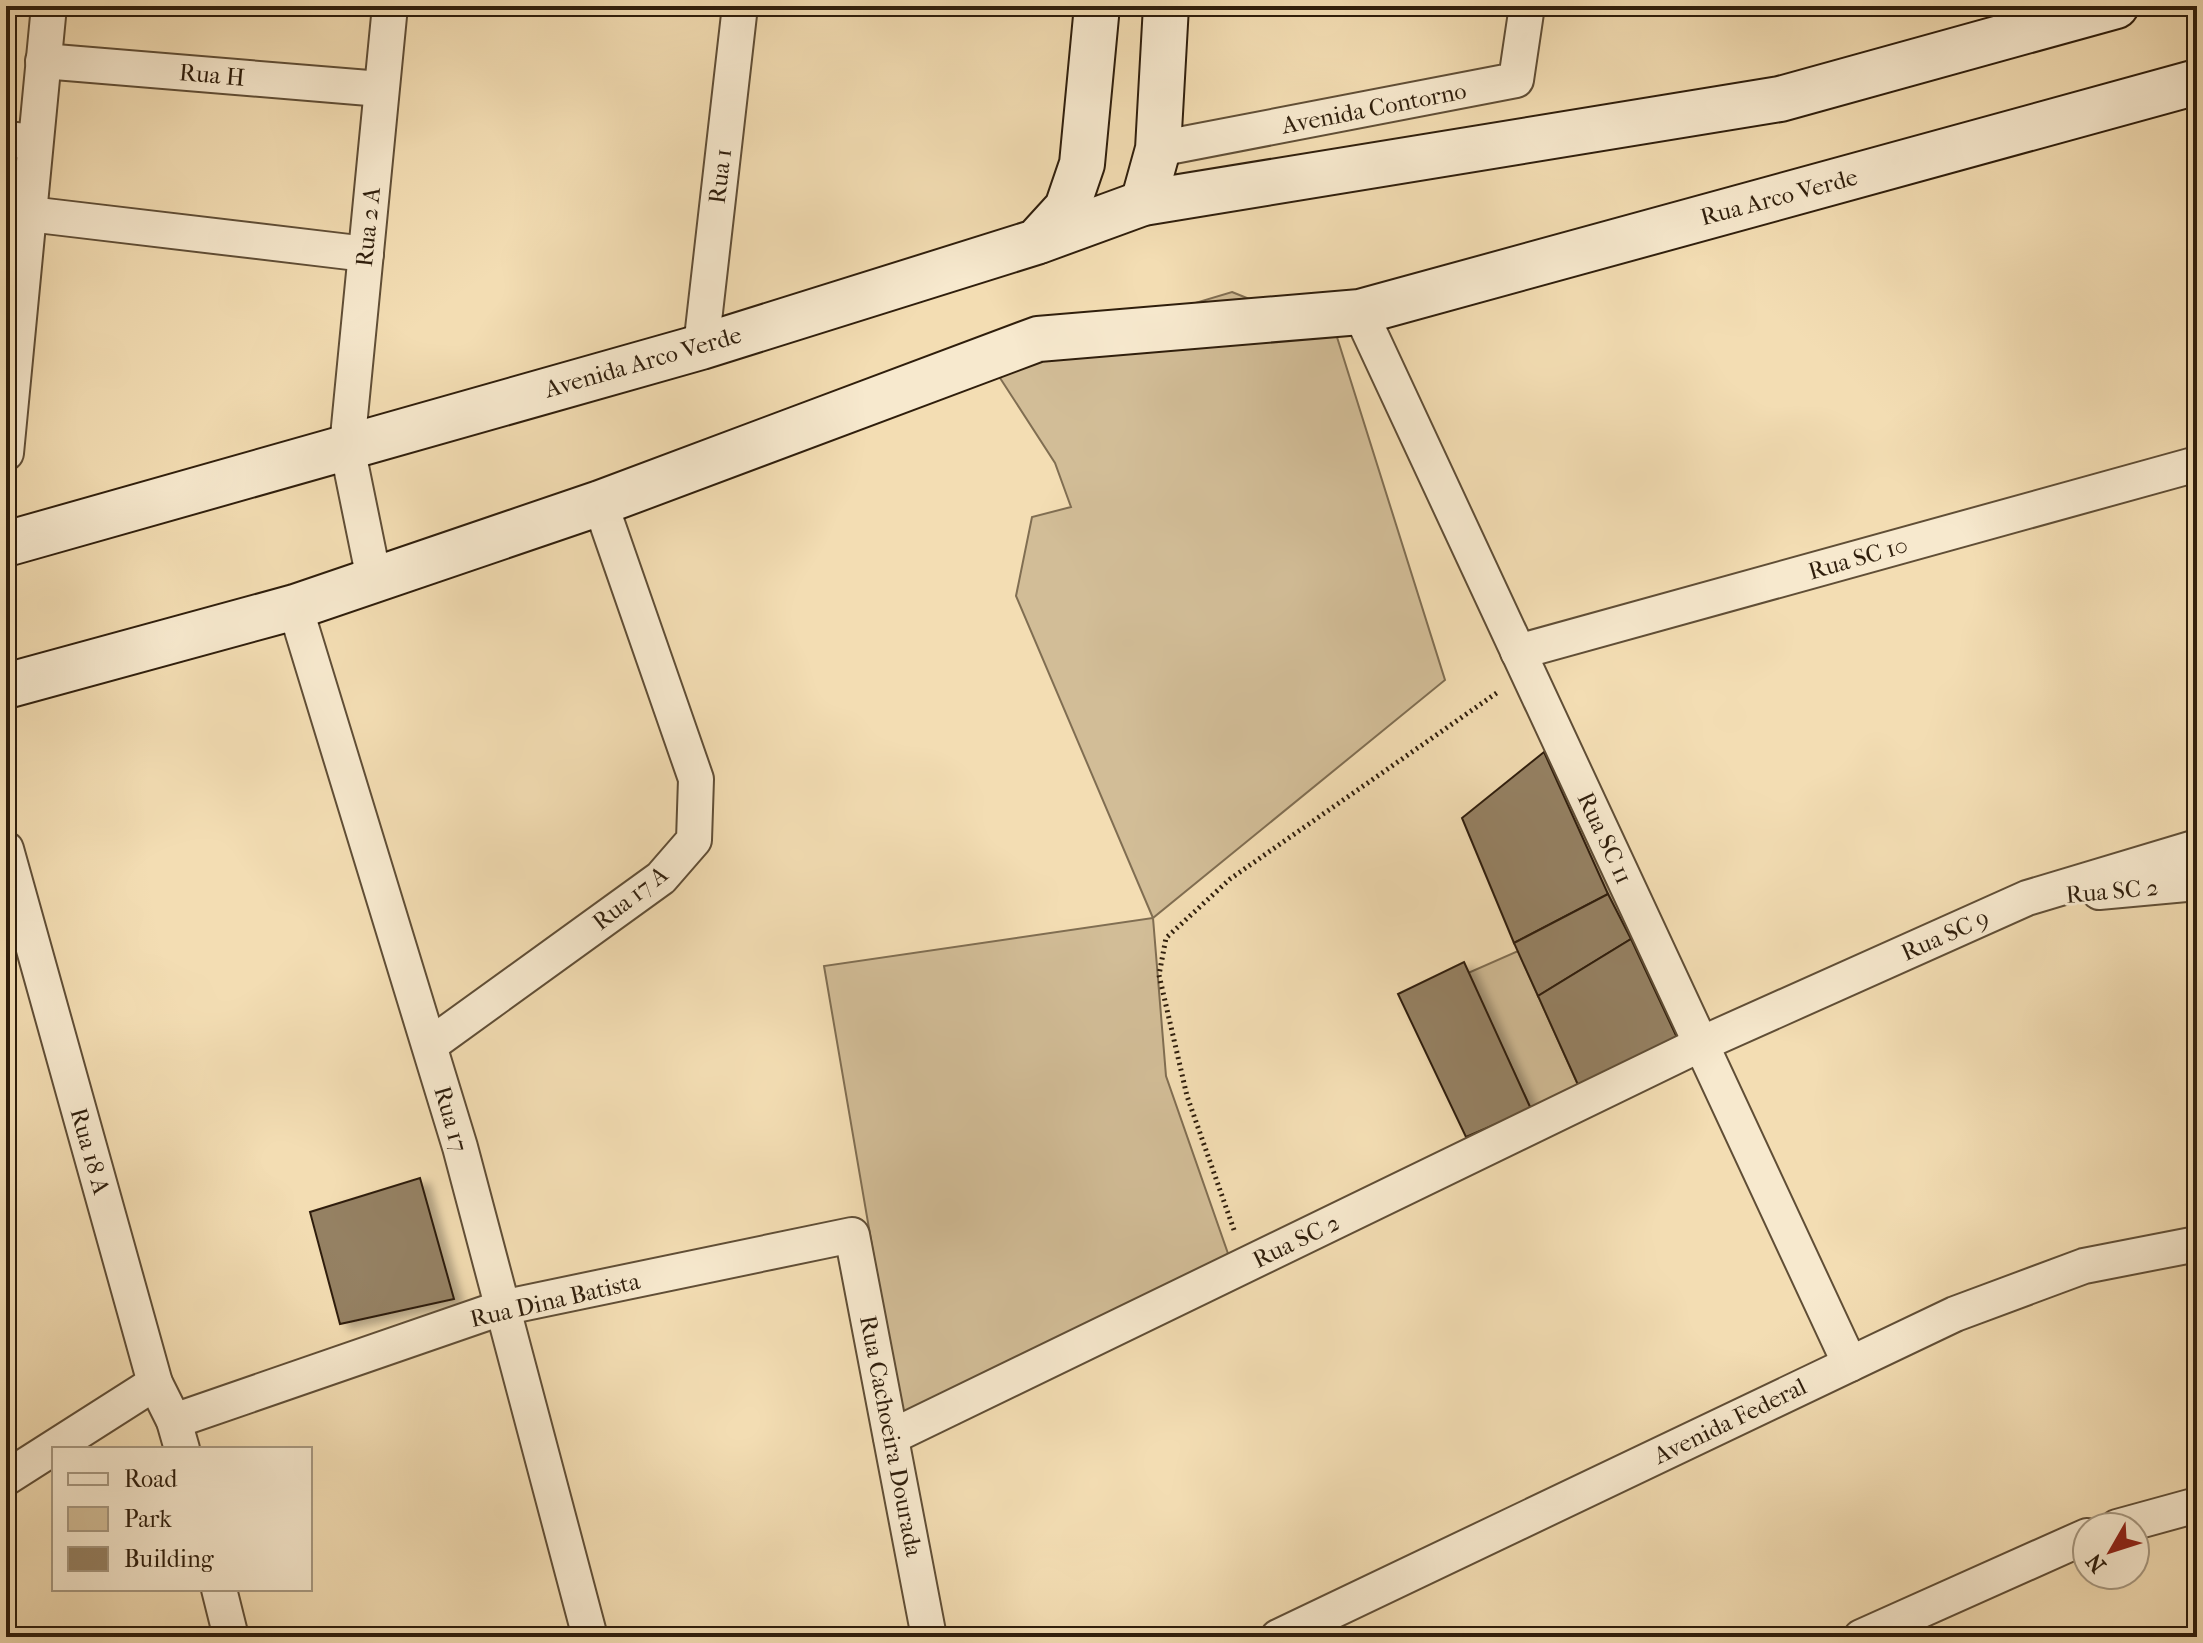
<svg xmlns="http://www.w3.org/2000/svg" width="2203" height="1643" font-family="'IM FELL French Canon',serif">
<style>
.green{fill:#d2bd97;stroke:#806e52;stroke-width:2}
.building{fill:#958163;stroke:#2f1e0c;stroke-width:2;filter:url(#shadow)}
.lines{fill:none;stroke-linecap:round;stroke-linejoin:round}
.street-casing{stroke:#604e36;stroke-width:38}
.secondary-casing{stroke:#2f1e0c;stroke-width:48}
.path{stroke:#2f1e0c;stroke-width:5;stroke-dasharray:2 4;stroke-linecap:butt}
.street{stroke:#f7e9ce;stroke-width:34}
.secondary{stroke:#f7e9ce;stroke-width:44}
.labels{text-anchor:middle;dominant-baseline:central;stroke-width:6;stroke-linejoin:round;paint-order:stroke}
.street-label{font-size:24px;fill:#2f1e0c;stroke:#f7e9ce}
</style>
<defs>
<filter id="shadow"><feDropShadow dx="9" dy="5" stdDeviation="4" flood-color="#0004"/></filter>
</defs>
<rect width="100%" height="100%" fill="#f3ddb3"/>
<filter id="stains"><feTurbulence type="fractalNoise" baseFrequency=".0025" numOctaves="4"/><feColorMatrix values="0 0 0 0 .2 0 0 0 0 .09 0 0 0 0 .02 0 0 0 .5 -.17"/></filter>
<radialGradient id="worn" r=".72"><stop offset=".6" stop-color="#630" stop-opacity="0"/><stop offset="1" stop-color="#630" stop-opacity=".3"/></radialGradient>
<g class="green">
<polygon points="1232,292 1336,334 1445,680 1153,918 1166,1076 1232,1265 901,1415 824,966 1153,918 1016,596 1032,517 1071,507 1055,463 991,364"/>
<polygon points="1518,951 1579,1087 1531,1109 1468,973"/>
</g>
<g class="building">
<polygon points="1544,752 1608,894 1514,943 1462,818"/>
<polygon points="1608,894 1631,939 1538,996 1514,943"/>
<polygon points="1631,939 1680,1044 1579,1087 1538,996"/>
<polygon points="1464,962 1531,1109 1466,1137 1398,994"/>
<polygon points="420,1178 454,1299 340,1324 310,1212"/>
</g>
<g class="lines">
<g class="street-casing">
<g id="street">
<polyline points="43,61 381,89"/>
<polyline points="6,139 35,142"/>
<polyline points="1158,149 1516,80 1527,6"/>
<polyline points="29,214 366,254"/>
<polyline points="1360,312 1850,1364"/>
<polyline points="701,347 740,6"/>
<polyline points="6,453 49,6"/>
<polyline points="374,579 347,447 390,6"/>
<polyline points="295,607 460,1147 590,1637"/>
<polyline points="1518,652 2197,464"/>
<polyline points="6,849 155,1383 174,1421 182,1449"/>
<polyline points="2099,892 2197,883"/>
<polyline points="430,1045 661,878 694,840 696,779 600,503"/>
<polyline points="174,1421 501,1308 852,1235 929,1637"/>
<polyline points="891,1437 1701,1044 2027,898 2197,847"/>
<polyline points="6,1478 155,1383"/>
<polyline points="2117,1527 2197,1505"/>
<polyline points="219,1589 231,1637"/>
<polyline points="1278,1637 1955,1314 2084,1266 2197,1244"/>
<polyline points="1861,1637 2087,1536"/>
</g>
</g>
<g class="secondary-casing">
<g id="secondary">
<polyline points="1143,203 1158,149 1166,6"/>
<polyline points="1039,241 1143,203 1780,99 2116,6"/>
<polyline points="6,544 701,347 1036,242 1067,208 1082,164 1097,6"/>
<polyline points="6,686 295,607 600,503 1038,339 1360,312 2197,82"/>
</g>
</g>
<polyline class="path" points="1234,1230 1187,1096 1159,975 1166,938 1230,879 1498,692"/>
<use href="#street" class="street"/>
<use href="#secondary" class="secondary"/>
</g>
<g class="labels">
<g class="street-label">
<text transform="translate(212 75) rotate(5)">Rua H</text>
<text transform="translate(1374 108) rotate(-11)">Avenida Contorno</text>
<text transform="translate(720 176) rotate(-83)">Rua 1</text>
<text transform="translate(1779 197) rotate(-15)">Rua Arco Verde</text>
<text transform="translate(368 227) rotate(-84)">Rua 2 A</text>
<text transform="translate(643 362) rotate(-16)">Avenida Arco Verde</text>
<text transform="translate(1858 558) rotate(-16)">Rua SC 10</text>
<text transform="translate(1605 838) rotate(65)">Rua SC 11</text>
<text transform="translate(2112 891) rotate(-5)">Rua SC 2</text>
<text transform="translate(630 898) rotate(-38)">Rua 17 A</text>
<text transform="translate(1945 935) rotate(-24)">Rua SC 9</text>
<text transform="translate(451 1119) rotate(74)">Rua 17</text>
<text transform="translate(90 1151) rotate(74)">Rua 18 A</text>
<text transform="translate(1296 1241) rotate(-26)">Rua SC 2</text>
<text transform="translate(555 1300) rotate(-13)">Rua Dina Batista</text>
<text transform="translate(1730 1421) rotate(-26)">Avenida Federal</text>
<text transform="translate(891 1436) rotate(79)">Rua Cachoeira Dourada</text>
</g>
</g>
<rect width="2203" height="1643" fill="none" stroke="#f3ddb3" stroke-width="32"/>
<rect x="8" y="8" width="2187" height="1627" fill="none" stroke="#2f1e0c" stroke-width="4"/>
<rect x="16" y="16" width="2171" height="1611" fill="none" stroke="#2f1e0c" stroke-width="2"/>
<rect x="52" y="1447" width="260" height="144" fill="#f7e9ce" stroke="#a79880" stroke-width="2"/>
<rect x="68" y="1473" width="40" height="12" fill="#f7e9ce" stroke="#a79880" stroke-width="2"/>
<text x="124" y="1487" font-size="24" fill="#2f1e0c">Road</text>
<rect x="68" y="1507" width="40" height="24" fill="#d2bd97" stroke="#a79880" stroke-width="2"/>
<text x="124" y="1527" font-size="24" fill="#2f1e0c">Park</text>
<rect x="68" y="1547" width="40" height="24" fill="#958163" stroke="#a79880" stroke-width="2"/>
<text x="124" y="1567" font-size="24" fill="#2f1e0c">Building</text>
<g transform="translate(2111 1551) rotate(231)"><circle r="38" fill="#f7e9ce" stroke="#a79880" stroke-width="2"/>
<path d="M0-6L14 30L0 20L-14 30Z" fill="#8f2418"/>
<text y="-12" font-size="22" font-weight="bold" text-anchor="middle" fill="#2f1e0c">N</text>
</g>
<rect width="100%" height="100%" filter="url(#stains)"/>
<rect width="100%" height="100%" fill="url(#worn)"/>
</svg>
